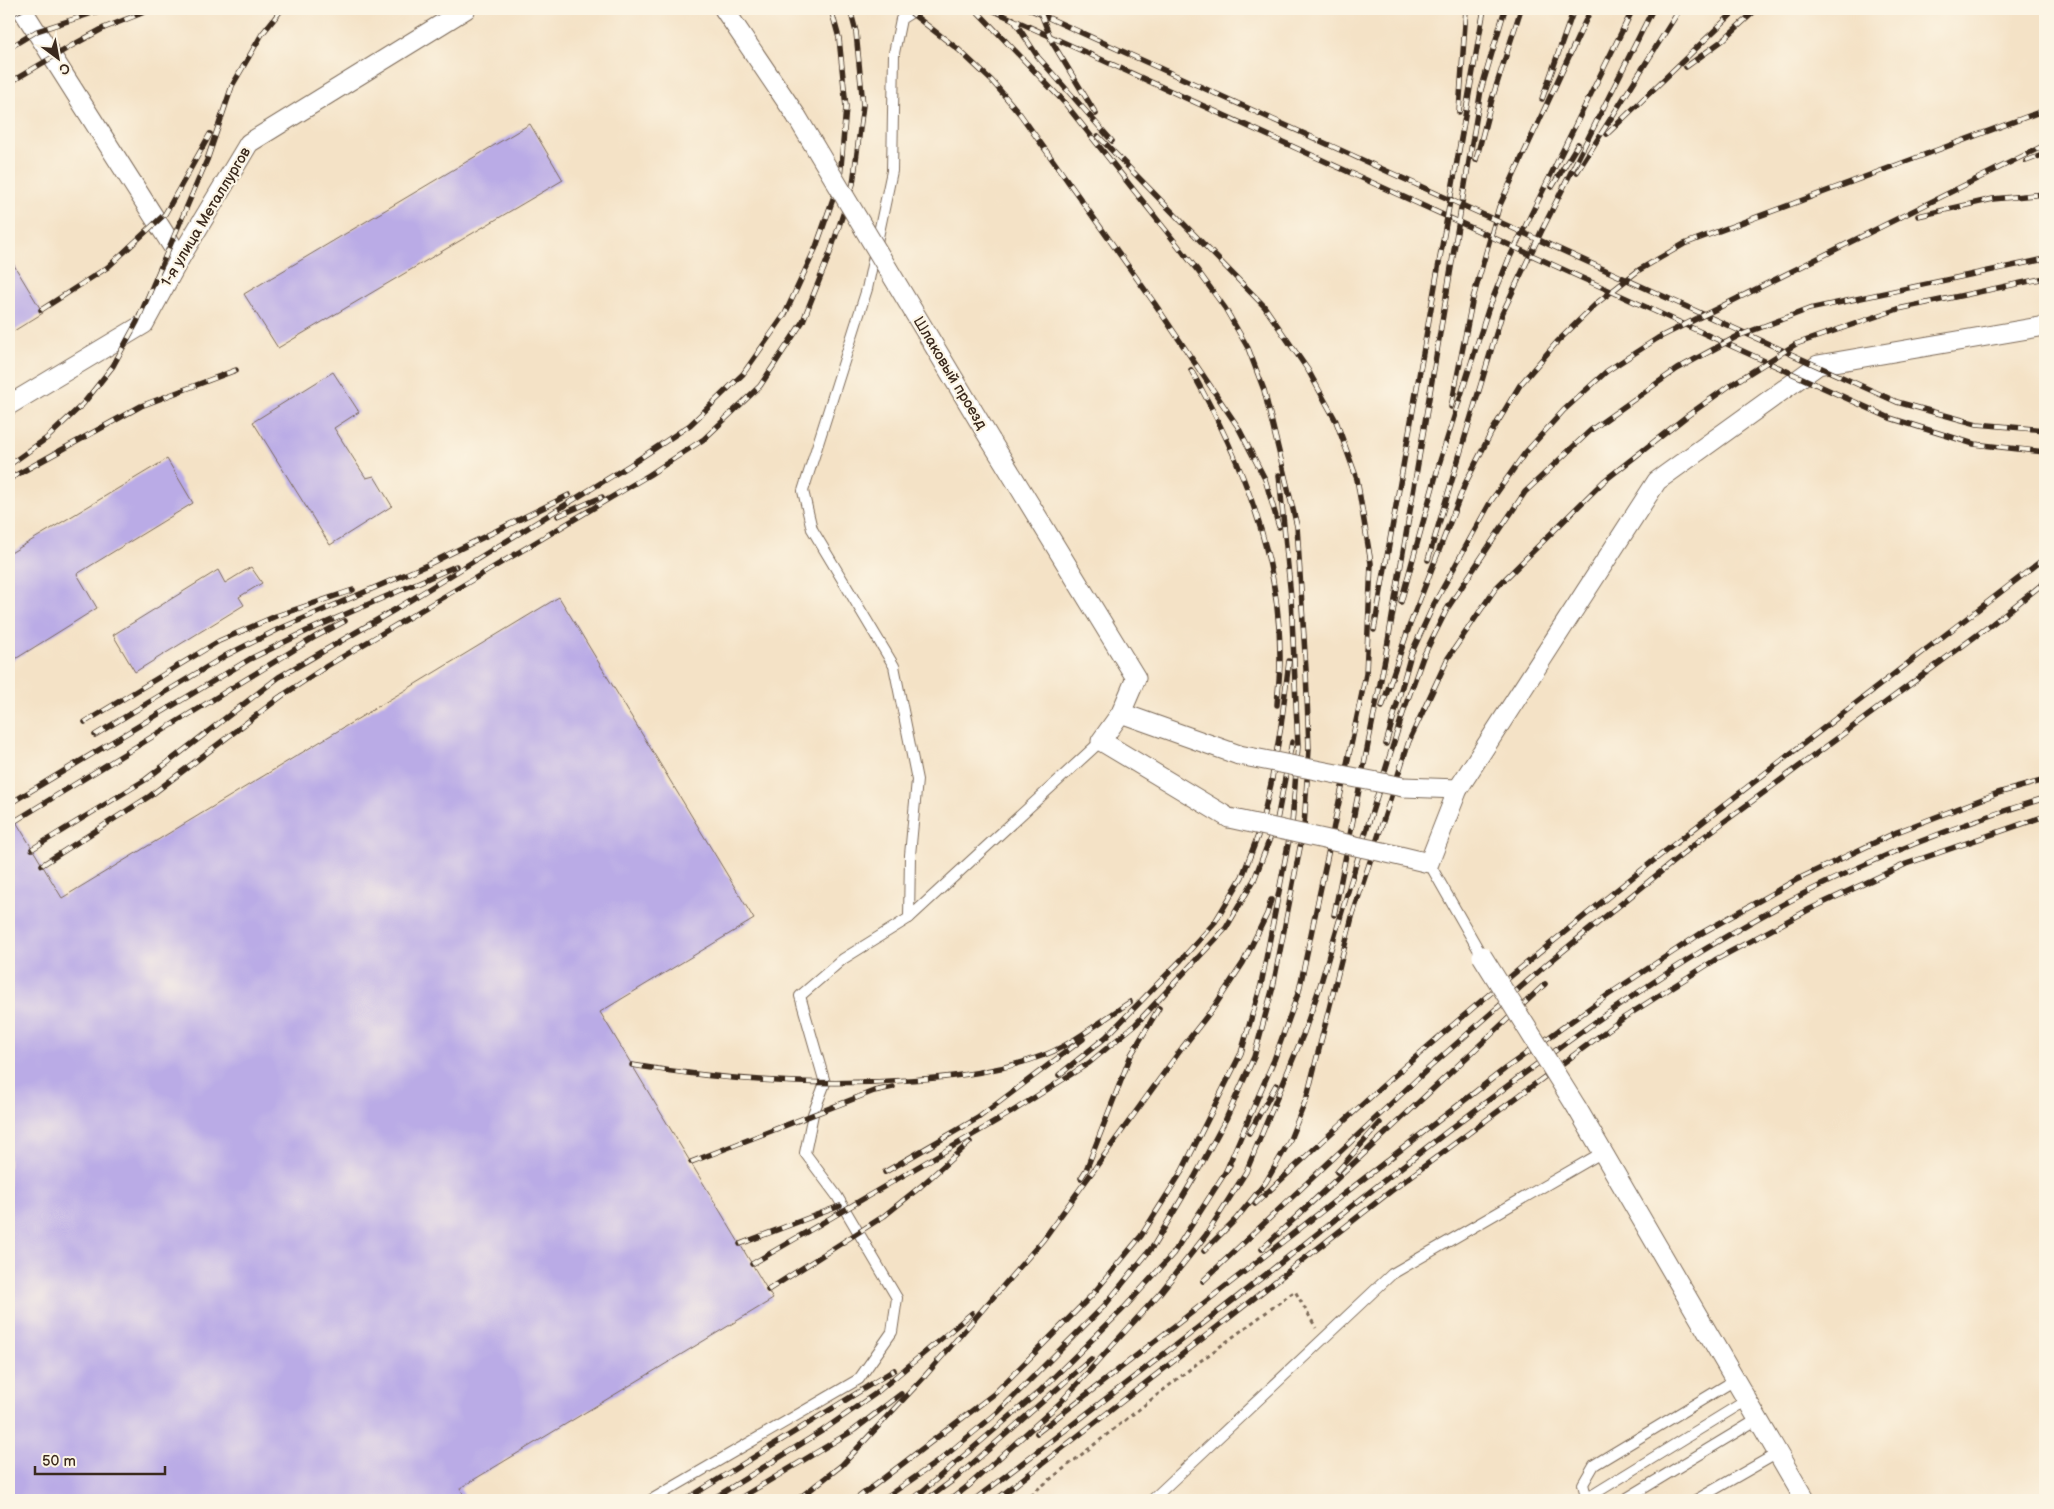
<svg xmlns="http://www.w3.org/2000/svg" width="2054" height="1509" font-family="'Balsamiq Sans',sans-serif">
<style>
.building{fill:#baabe6}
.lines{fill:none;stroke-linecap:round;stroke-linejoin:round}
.lane-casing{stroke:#7c6a59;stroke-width:12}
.street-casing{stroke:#7c6a59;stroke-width:21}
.path{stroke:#7c6a59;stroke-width:3;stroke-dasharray:4 4;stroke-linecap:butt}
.lane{stroke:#fff;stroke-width:10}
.street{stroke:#fff;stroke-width:19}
.rail-casing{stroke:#3b2a1e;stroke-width:5.5}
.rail{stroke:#fcf5e5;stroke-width:4;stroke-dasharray:11;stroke-linecap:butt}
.street-bridge-casing{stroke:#7c6a59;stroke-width:21;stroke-linecap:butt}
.street-bridge{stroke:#fff;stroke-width:19}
.labels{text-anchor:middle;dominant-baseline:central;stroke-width:4.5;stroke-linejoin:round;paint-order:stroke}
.street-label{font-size:15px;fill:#3b2a1e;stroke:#fcf5e5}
</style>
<rect width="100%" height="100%" fill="#fcf5e5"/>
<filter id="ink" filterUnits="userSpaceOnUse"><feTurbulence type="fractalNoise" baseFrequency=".02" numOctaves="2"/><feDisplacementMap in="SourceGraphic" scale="10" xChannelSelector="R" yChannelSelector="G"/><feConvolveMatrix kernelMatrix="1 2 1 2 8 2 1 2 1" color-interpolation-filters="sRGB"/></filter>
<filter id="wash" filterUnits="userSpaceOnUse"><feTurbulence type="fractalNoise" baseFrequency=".0096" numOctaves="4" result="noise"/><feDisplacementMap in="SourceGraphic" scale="20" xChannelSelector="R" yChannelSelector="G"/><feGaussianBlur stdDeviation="1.12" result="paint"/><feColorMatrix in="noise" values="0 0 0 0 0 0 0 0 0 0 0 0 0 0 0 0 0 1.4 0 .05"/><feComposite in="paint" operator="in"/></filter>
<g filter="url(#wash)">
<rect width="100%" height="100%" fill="#f4e2c6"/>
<g id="blocks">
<g class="building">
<polygon points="530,124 563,180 278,348 244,294"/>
<polygon points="9,257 43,313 9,334"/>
<polygon points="333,372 359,412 334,428 366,478 374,476 392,506 330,545 253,422"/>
<polygon points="167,459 193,503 77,574 97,608 9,663 9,554"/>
<polygon points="251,567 262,583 239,597 244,605 135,672 113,635 218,570 225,583"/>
<polygon points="559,597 754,919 600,1012 773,1299 460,1488 467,1500 9,1500 9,810 62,898"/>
</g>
</g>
</g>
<g filter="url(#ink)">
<use href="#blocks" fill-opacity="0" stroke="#7c6a59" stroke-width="1"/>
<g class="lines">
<g class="lane-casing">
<g id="lane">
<polyline points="917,9 901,19 894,53 892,171 867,289 803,491 812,529 894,666 917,780 910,855 909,918 1101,741"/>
<polyline points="1429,863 1482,956"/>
<polyline points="1586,1499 1747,1400"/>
<polyline points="651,1500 859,1379 892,1332 897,1298 837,1196 805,1153 813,1114 825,1083 800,996 843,959 909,918"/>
<polyline points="1152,1500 1392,1274 1603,1152"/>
<polyline points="1587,1500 1583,1484 1594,1465 1735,1380"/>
<polyline points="1624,1500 1758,1419"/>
<polyline points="1696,1500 1778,1453"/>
</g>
</g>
<g class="street-casing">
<g id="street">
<polyline points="22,9 180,258"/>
<polyline points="724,9 797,117"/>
<polyline points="9,405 144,324 180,258 249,143 466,9"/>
<polyline points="991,441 1136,678 1121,713 1101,741 1229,818"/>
<polyline points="1121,713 1239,755"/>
<polyline points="1403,787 1458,789"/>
<polyline points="1383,852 1429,863 1458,789 1657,481 1818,365 2045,326"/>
<polyline points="1577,1108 1805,1500"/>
</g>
</g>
<polyline class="path" points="1024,1500 1199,1362 1295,1291 1316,1328"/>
<use href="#lane" class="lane"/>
<use href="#street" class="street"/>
<g class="rail-casing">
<g id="rail">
<polyline points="906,9 959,50 992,81 1020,114 1155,304 1238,427 1265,479 1279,527"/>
<polyline points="975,9 1063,101"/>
<polyline points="990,9 1890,418 1974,444 2045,452"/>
<polyline points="1029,9 1897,402 1977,424 2045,430"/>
<polyline points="1040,11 1052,42 1096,114"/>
<polyline points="9,15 22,9"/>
<polyline points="1013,19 1038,57 1112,141"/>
<polyline points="9,48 37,31 105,9"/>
<polyline points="1686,67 1723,40 1757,9"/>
<polyline points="9,83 73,45 104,28 152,9"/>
<polyline points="1542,99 1574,9"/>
<polyline points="1459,112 1466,9"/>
<polyline points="1607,134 1737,9"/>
<polyline points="1098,136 1264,306 1308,370 1336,421 1357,479 1371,563 1366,674 1299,991 1274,1060 1226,1171"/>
<polyline points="1476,160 1492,99 1521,9"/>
<polyline points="2026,161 2045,154"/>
<polyline points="1577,172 1680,9"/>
<polyline points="1552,187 1578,144"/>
<polyline points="1918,216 1993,199 2045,194"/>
<polyline points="41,310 108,267 165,214 210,134"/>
<path d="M 1191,370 C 1241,459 1281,556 1280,660 C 1280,675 1278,690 1277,705"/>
<polyline points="1451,407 1472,302 1499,207 1591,9"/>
<polyline points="9,465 47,438 83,404 113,366 137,322 207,160 232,86 262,34 282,9"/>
<polyline points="9,479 141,406 236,370"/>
<polyline points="558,516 602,497"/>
<polyline points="1428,560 1502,314 1542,230 1653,9"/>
<polyline points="1401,602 1440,461 1488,310 1508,261 1633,9"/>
<polyline points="1374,630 1484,9"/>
<polyline points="277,699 327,666 649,475 704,439 760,386 803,321 830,253 853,184 863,105 856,32 850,9"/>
<polyline points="1382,707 1409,627 1465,484 1491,433 1520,385 1557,342 1597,303 1639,270 1684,244 2045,110"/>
<polyline points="85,722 219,641 276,616 353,590"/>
<polyline points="95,735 225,656 277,630 427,565 569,495"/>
<polyline points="1386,744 1411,654 1434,604 1491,501 1525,453 1564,410 1607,371 1658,338 2045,145"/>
<polyline points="9,804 250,659 307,631 456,566"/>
<polyline points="15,821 315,637 345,621"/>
<polyline points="32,849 145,780 279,677 396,609 630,465 690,425 743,374 785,314 816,247 840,179 846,107 839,38 831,9"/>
<polyline points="42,865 150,796 283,695"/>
<polyline points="1334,915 1385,659 1481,90 1505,9"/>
<path d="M 632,1065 C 723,1080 817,1087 910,1080 C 957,1077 1003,1071 1047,1054 C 1074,1043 1105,1018 1130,1002"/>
<polyline points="1059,1075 1106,1037 1181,960 1215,922 1242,877 1259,833 1271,784 1281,726 1289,661"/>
<polyline points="1249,1133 1276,1085"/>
<polyline points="691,1162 874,1091 893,1087"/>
<polyline points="885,1172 978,1118 1083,1039"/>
<polyline points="1337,1172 1380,1123"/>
<polyline points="1081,1178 1086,1170 1131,1055 1159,1008"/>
<path d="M 1255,1204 C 1309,1154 1362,1103 1418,1055 C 1620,880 1834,721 2045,558"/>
<polyline points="740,1244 840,1206"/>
<polyline points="1262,1249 1545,984"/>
<polyline points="1204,1251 1236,1219 1266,1182 1289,1142 1307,1097 1352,917 1409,741 1448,658 1495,589 1604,481 1687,416 1729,386 1796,344 1898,309 2045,278"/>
<polyline points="752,1264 1010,1113 1089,1063 1136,1024 1226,928 1254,880 1277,820 1292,742"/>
<polyline points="1203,1281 1430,1067 1547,964 1705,836 1992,624 2045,582"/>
<polyline points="768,1290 884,1216 920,1187 970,1142"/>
<polyline points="1037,1433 1506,1068 1608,995 1700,934 1796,880 1897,832 1998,793 2045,780"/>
<polyline points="967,1487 1060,1403 1160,1293 1206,1235 1246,1172 1303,1035 1319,989 1362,844 1405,707 1423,657 1447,609 1525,492 1591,430 1677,369 1738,336 1809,309 2045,259"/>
<polyline points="685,1500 894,1370"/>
<polyline points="711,1500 822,1431 875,1394 972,1313"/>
<polyline points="737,1500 854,1430 901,1394"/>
<polyline points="797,1500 842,1465 925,1376 1043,1240 1182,1048 1214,1007 1243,963 1267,914 1271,900"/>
<polyline points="855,1500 994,1394 1093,1294 1141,1236 1182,1171 1241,1053 1261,985 1292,824 1298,746 1291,597 1279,475"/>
<polyline points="882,1500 940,1460 997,1413 1105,1305 1154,1245 1194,1178 1226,1119 1254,1057 1273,987 1304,827 1309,749 1306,670 1297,526 1264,390 1248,348 1225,308 1198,271 1060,97"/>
<polyline points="912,1500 1041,1390 1124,1308 1173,1254 1230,1165"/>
<polyline points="926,1500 956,1478 1091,1359"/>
<polyline points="950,1500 972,1483"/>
<path d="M 974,1500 C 1089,1412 1204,1324 1317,1234 C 1393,1173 1469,1114 1548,1056 C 1630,996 1714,939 1805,893 C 1882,854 1963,823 2045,798"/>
<polyline points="996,1500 1391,1191 1625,1017 1715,960 1810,909 1906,864 2045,816"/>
</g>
</g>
<use href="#rail" class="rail"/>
<g class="street-bridge-casing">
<g id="street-bridge">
<polyline points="797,117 991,441"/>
<polyline points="1239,755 1403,787"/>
<polyline points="1229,818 1383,852"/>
<polyline points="1482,956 1577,1108"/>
</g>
</g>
<use href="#street-bridge" class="street-bridge"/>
</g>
</g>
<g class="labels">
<g class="street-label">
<text transform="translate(206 217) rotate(-59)">1-я улица Металлургов</text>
<text transform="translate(950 373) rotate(59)">Шлаковый проезд</text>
</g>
</g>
<rect width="2054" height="1509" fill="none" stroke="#fcf5e5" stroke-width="30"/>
<g transform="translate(58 58) rotate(148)" stroke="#fcf5e5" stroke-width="4" paint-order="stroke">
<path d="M0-4L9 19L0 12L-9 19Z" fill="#3b2a1e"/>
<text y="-8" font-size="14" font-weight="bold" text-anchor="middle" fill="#3b2a1e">С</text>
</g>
<path d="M35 1466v8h130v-8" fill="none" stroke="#3b2a1e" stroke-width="2.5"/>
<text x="42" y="1466" font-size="15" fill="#3b2a1e" stroke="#fcf5e5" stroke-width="4" paint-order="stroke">50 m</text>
</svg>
